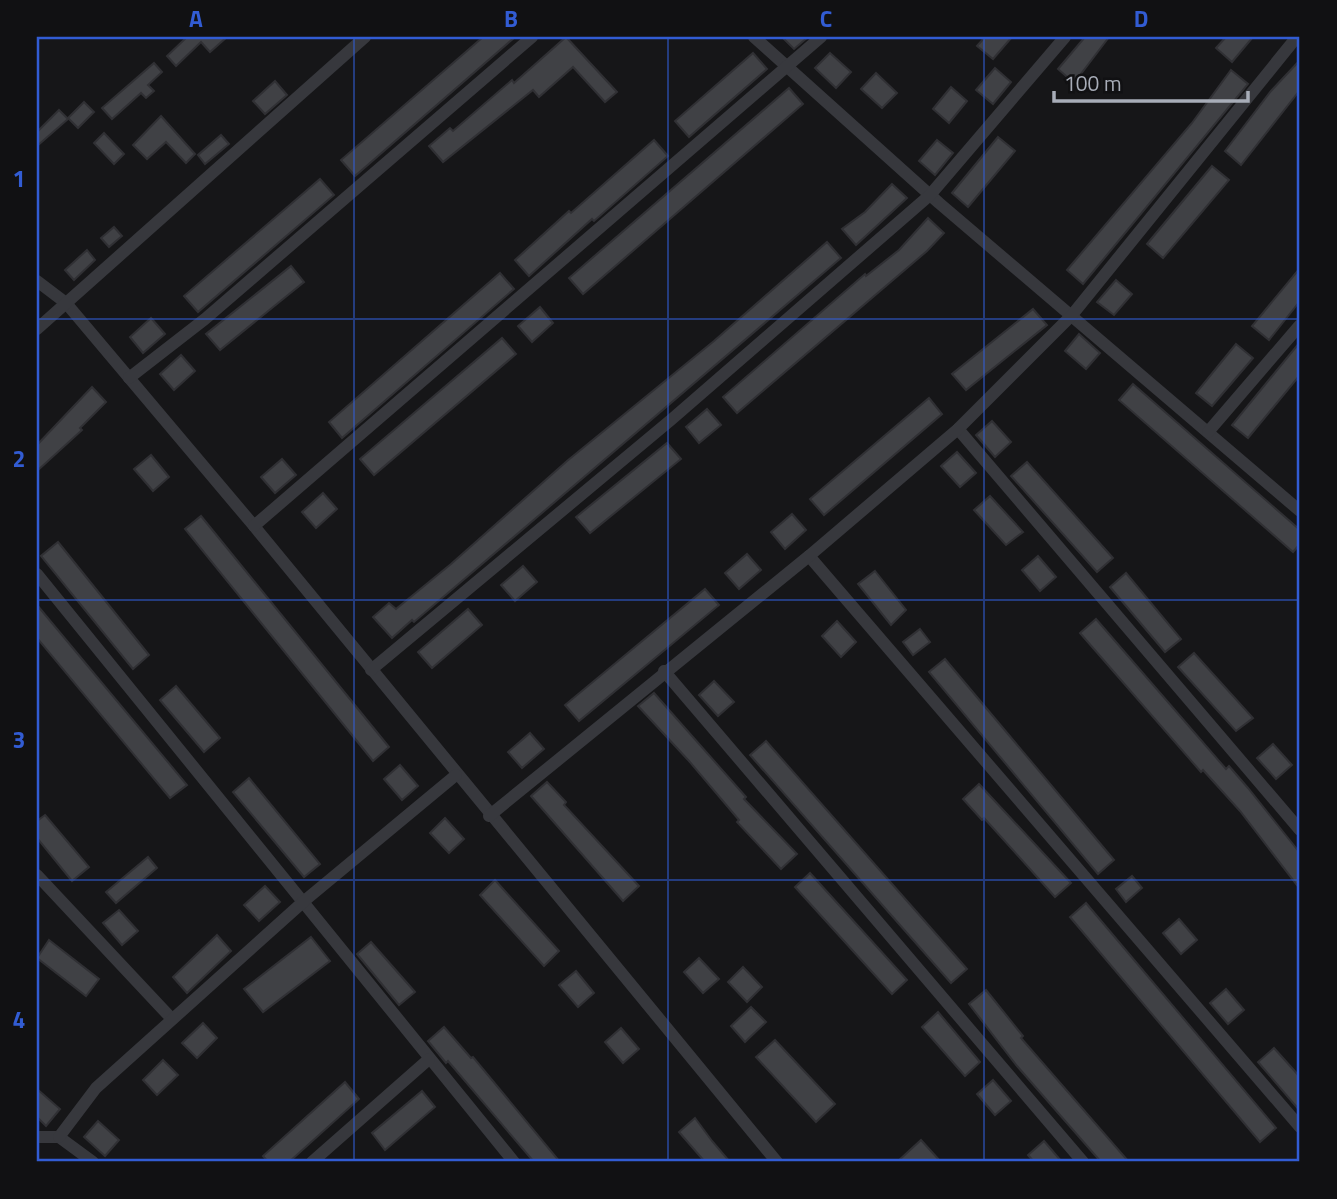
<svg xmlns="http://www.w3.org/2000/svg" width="1337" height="1199" font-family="'Titillium Web',sans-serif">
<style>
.building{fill:#404145;stroke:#303034;stroke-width:2}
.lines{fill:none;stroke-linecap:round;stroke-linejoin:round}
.street{stroke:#37383d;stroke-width:12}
.grid{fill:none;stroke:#325cd3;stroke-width:2;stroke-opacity:0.55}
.neatline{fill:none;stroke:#325cd3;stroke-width:2.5}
.grid-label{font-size:23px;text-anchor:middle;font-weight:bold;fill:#325cd3}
</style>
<rect width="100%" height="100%" fill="#161618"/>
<g class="building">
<polygon points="187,37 227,37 210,52 201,42 176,66 167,56"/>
<polygon points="483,37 515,37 355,176 341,160"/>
<polygon points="566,37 617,92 605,102 573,67 539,97 533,90 443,162 429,146 450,128 453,131 512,80 514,83"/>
<polygon points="782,37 808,37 794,49"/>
<polygon points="985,37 1012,37 993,59 977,46"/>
<polygon points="1085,37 1109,37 1074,83 1058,69"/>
<polygon points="1226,37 1253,37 1232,62 1216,48"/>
<polygon points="753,53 767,69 689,137 675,121"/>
<polygon points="830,53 851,72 836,88 815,68"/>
<polygon points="1300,60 1300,90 1241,165 1225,151 1271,91"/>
<polygon points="154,63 162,72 148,85 154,91 146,98 141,93 112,119 102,108"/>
<polygon points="995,68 1011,82 993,104 976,90"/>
<polygon points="1231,70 1248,84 1083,284 1067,270 1192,123"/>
<polygon points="876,73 897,93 882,108 861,89"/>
<polygon points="275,81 287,95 265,114 253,101"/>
<polygon points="951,87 967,101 949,123 933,109"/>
<polygon points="789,88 803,104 583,294 569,278"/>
<polygon points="84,102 94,112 78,128 68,118"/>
<polygon points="59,110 68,119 37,146 37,132"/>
<polygon points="161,116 195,154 186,163 166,142 147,159 133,145"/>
<polygon points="104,133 124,154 114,164 94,143"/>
<polygon points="221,135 229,144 205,164 198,155"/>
<polygon points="998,137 1015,151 968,207 952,193"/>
<polygon points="654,140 668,156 594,221 592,219 529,276 515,260 569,211 571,213"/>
<polygon points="937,140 953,153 935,175 919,161"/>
<polygon points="1212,166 1229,180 1163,258 1147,244"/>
<polygon points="320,179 334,195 198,312 184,296"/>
<polygon points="892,184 907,198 856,245 842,229 865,212"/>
<polygon points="928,218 944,233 927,251 737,413 723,397 865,274 866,276 899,250"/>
<polygon points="114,227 122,236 109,247 101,238"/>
<polygon points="827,242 841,258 414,622 412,620 392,638 373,617 389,603 396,609 451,564 567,461 714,341"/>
<polygon points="87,250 95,260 74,280 65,270"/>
<polygon points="291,266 304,282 220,350 206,334"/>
<polygon points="1300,268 1300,301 1269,340 1252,326"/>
<polygon points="500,273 514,289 342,438 329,422"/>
<polygon points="1116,280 1132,294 1114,315 1097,302"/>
<polygon points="540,307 553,323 532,342 518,326"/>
<polygon points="1033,309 1047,325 966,390 952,374"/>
<polygon points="151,318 165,334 143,353 130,337"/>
<polygon points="1079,334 1100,353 1086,369 1065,351"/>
<polygon points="502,338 516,354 374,475 360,459"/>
<polygon points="1300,342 1300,375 1248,438 1232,425"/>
<polygon points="1236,344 1253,358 1212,406 1196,393"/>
<polygon points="181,355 195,371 174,390 160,374"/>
<polygon points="1133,384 1300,530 1300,544 1293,552 1119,400"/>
<polygon points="92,387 106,402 80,428 82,430 37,471 37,445"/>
<polygon points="929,398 942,414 824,515 810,499"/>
<polygon points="707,409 721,425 699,443 686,427"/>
<polygon points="992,421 1011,442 995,457 976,435"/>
<polygon points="667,443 681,459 590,533 576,517"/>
<polygon points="957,452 976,473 960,487 941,466"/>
<polygon points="151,455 169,477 153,491 134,469"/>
<polygon points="282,459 296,475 275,493 261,477"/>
<polygon points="1027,462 1113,558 1097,572 1011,476"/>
<polygon points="323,493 337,509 316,528 302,512"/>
<polygon points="990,496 1023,532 1006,545 974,510"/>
<polygon points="792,514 806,530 785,549 771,532"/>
<polygon points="201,516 389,747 373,761 185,529"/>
<polygon points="58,542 149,655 133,669 41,556"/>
<polygon points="747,554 761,570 739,589 725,573"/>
<polygon points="1038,556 1056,577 1040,591 1022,570"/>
<polygon points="523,566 537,582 515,601 501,585"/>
<polygon points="875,571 906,610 891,625 858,584"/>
<polygon points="1126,573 1181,639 1165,652 1110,587"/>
<polygon points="705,589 719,605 579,721 565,705"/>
<polygon points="37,605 187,785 170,798 37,638"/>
<polygon points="468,609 482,625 432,668 418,652"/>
<polygon points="1096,619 1226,769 1229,766 1248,788 1300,853 1300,889 1240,811 1203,770 1201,772 1080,633"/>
<polygon points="837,621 856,642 841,657 822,636"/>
<polygon points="920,629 930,642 913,655 903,642"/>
<polygon points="1194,653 1253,718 1236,731 1178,667"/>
<polygon points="945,659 1114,860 1098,874 929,672"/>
<polygon points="714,681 734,702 718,716 699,695"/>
<polygon points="176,686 220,738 204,752 160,700"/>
<polygon points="654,693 746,797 744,799 797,854 781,869 737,822 739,820 689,761 638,706"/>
<polygon points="530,733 544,749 522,768 508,752"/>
<polygon points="766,741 967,969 951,983 750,755"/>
<polygon points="1273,744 1292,765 1276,779 1257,758"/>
<polygon points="400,765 418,786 402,800 384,779"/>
<polygon points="249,778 320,864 304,877 233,792"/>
<polygon points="547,782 566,802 564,805 639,886 623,901 531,796"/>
<polygon points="979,784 1071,883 1055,897 984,818 982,820 963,799"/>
<polygon points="45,815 89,867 72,881 37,838 37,821"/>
<polygon points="445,818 464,839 449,853 430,833"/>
<polygon points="148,857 157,868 116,903 106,892"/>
<polygon points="810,873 907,980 892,994 795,887"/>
<polygon points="1132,876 1142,888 1126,902 1116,889"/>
<polygon points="495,880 559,951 544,966 480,895"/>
<polygon points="265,886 280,902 259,921 244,905"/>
<polygon points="1086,903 1276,1128 1260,1142 1070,917"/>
<polygon points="119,910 138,931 122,945 103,923"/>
<polygon points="1179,919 1197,940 1181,954 1163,933"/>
<polygon points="217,935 231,951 187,993 173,977"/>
<polygon points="311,937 330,961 263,1012 244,989"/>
<polygon points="49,940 99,979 86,996 37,958"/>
<polygon points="371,942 415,992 399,1005 357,954"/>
<polygon points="699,958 719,979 703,993 684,972"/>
<polygon points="743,967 762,987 747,1002 728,982"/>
<polygon points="576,971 594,993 578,1007 559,985"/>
<polygon points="1226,989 1244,1010 1228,1024 1210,1003"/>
<polygon points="986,990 1023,1036 1021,1038 1129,1162 1101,1162 1017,1066 969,1004"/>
<polygon points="751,1007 766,1022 745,1042 731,1026"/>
<polygon points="938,1012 980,1062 965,1076 922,1027"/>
<polygon points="203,1023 217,1038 197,1058 182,1043"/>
<polygon points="444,1027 471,1058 473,1057 560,1162 534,1162 448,1061 446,1063 428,1041"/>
<polygon points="621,1028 639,1049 623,1063 605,1042"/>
<polygon points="775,1040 835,1104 816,1122 756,1057"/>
<polygon points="1274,1048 1300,1077 1300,1111 1258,1062"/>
<polygon points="163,1060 178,1075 157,1095 143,1080"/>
<polygon points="993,1080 1011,1101 995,1115 977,1094"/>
<polygon points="345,1082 359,1099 289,1162 268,1162 263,1156"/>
<polygon points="37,1089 60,1109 46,1126 37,1117"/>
<polygon points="422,1091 435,1107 385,1150 372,1133"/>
<polygon points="695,1118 712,1141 730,1162 705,1162 679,1132"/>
<polygon points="98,1121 119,1140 105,1156 84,1137"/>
<polygon points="921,1140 941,1162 897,1162"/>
<polygon points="1044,1141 1062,1162 1034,1162 1028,1155"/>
</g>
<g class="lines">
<g class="street">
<polyline points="754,37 939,203 1300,511"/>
<polyline points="37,281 66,303 254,526 777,1162"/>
<polyline points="37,329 365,37"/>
<polyline points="129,378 205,319 532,37"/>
<polyline points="958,429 1300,830"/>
<polyline points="1208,432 1300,325"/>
<polyline points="254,526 821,37"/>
<polyline points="809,556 1300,1127"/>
<polyline points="37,574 514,1162"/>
<polyline points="371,670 672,419 930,195 1065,37"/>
<polyline points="664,671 1083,1162"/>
<polyline points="489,816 809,556 958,429 1072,315 1296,38"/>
<polyline points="37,875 172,1019"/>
<polyline points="37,1137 59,1137 93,1162"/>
<polyline points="59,1137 96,1088 303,902 456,775"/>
<polyline points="312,1162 429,1059"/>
</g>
</g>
<path class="grid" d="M 354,37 L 354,1162M 668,37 L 668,1162M 984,37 L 984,1162M 37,319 L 1300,319M 37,600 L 1300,600M 37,880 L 1300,880"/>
<rect width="1337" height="1199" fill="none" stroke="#111113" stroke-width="77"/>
<path d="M1054 91v10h194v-10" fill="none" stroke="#a8adb8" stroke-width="3.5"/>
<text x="1064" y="91" font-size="21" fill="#a8adb8" stroke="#111113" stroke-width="5" paint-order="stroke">100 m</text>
<rect x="38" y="38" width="1260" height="1122" class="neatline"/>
<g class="grid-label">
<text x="196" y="27">A</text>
<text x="511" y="27">B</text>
<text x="826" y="27">C</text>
<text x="1141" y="27">D</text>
<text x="19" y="187">1</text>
<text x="19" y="467">2</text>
<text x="19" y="748">3</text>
<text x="19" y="1028">4</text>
</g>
</svg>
